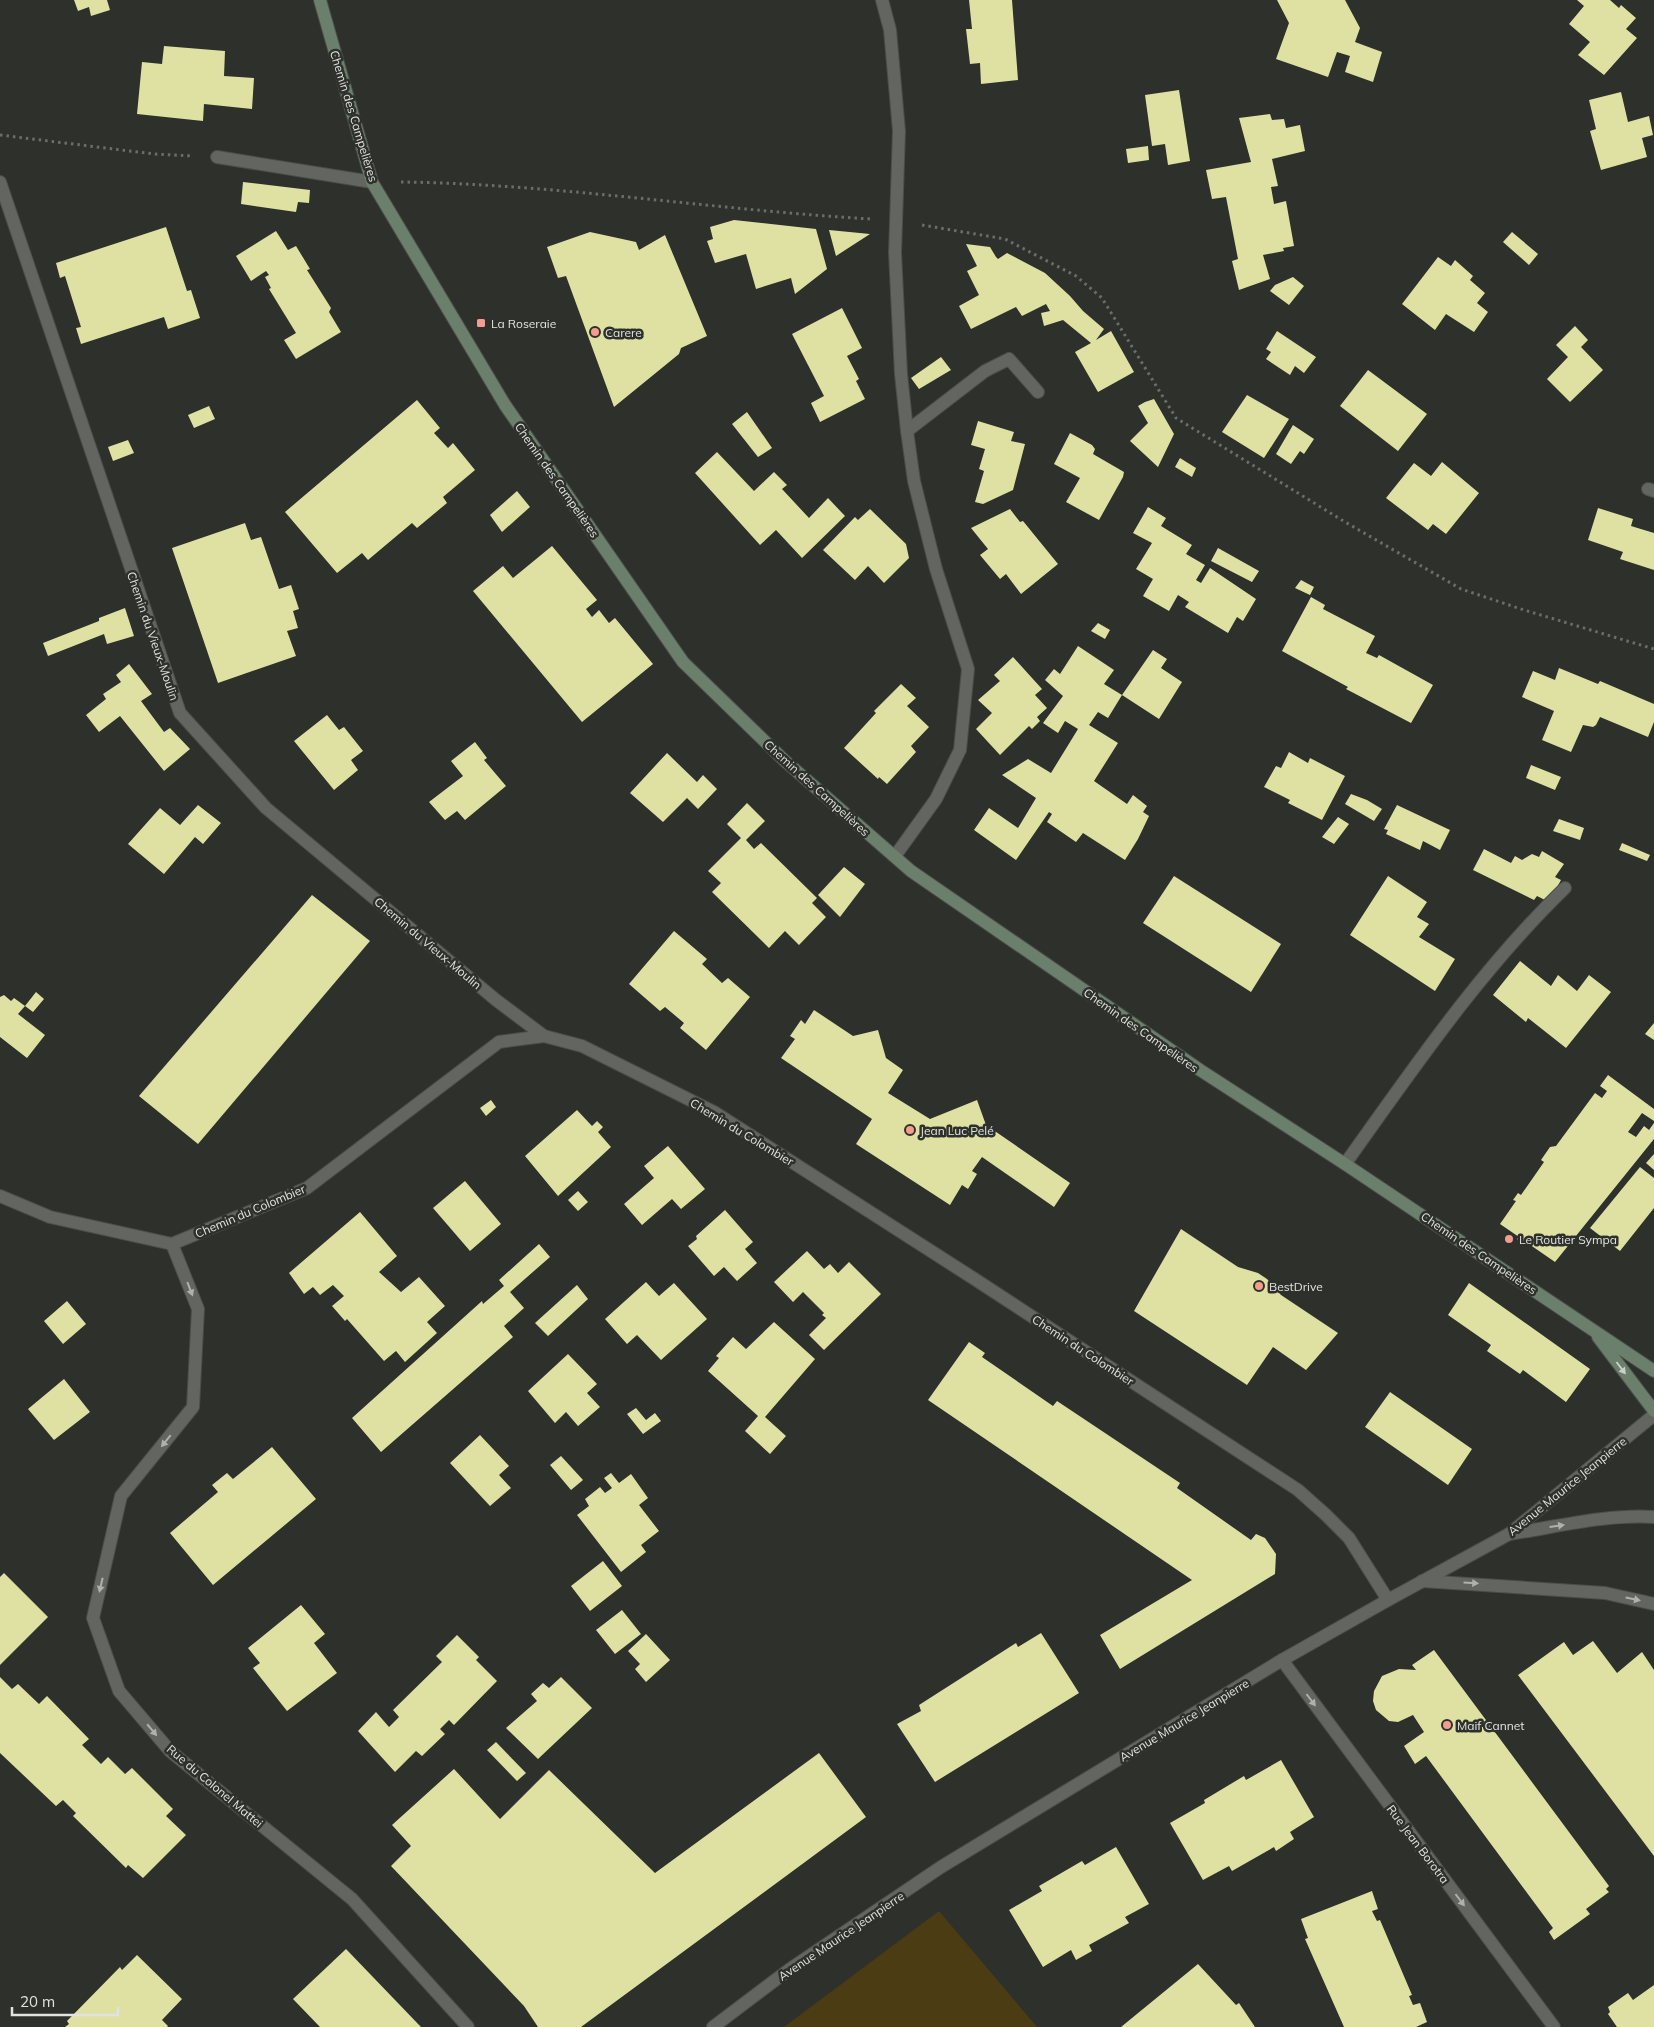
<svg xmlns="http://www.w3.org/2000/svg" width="1654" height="2027" font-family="Mulish,sans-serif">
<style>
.green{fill:#4b3c13}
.building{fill:#dfe1a3}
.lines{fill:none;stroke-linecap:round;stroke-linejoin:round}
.service-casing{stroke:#4b4d49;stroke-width:14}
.minor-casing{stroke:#4b4d49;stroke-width:14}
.secondary-casing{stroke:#4b4d49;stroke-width:14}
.path{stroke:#6b6d69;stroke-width:3;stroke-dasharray:2.5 4;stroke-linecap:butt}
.service{stroke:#626560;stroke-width:12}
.minor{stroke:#626560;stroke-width:12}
.secondary{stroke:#6b7f6d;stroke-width:12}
.oneway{fill:#afb1ad}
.oneway2{fill:#cacfc9}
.poi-dot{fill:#f59c91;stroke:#2d302b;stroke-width:2}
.labels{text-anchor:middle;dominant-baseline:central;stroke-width:5;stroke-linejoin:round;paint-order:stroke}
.street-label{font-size:12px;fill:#e2e3e0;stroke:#2d302b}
.poi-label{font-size:12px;fill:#e2e3e0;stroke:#2d302b;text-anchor:start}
</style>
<rect width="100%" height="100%" fill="#2d302b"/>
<polygon class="green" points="939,1911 1037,2027 784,2027"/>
<g class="building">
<polygon points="74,0 107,0 110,10 91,16 89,7 78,11"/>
<polygon points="969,0 1012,0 1018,80 981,84 980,63 970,64 966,29 972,29"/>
<polygon points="1277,0 1345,0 1360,28 1355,42 1382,52 1373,82 1345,72 1350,56 1337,52 1328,77 1276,59 1289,23"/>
<polygon points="1577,0 1610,0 1619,8 1621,5 1636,18 1626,29 1637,38 1604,75 1578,55 1590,42 1569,24 1584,6"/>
<polygon points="164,46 225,51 224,76 254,78 252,109 204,104 203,121 137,114 142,62 162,64"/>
<polygon points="1179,90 1190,161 1168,165 1165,144 1152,146 1145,95"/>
<polygon points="1621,92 1628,122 1649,116 1653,135 1642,138 1647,157 1601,170 1590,131 1596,129 1589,100"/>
<polygon points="1270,114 1272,120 1284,119 1286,128 1300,125 1305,151 1272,159 1278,186 1271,187 1274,204 1286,201 1294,246 1283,248 1284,251 1263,255 1270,279 1239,290 1232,261 1238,259 1226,197 1212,199 1206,170 1251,162 1239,118"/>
<polygon points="1148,146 1149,160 1128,163 1126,149"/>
<polygon points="243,182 310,190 309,203 298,202 296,212 241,204"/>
<polygon points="734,220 816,229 827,269 795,294 791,278 756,289 746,254 715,263 707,241 713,239 710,227"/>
<polygon points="166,227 187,291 191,290 200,318 168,329 164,317 81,344 76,328 81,327 65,276 60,278 56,263"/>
<polygon points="829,230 870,234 836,256"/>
<polygon points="276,231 288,250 296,246 310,269 307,270 331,308 329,312 341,332 296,359 284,340 296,333 269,289 271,288 265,277 269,275 266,271 251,281 236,256"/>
<polygon points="590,232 636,242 639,250 665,235 707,336 681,348 679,354 614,407 566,276 558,278 547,247"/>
<polygon points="1512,232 1538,254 1529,265 1503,242"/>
<polygon points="966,244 990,247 996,257 998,259 1007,253 1045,273 1070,296 1083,311 1104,329 1096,340 1111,331 1134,372 1098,392 1075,352 1091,343 1063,320 1044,326 1041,313 1050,311 1046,304 1022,316 1016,307 971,329 959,306 979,295 967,271 977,266"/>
<polygon points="1438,257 1451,266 1455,260 1473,276 1470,280 1485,293 1477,303 1488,312 1474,332 1446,314 1435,330 1402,304"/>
<polygon points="1293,277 1304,286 1289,305 1270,291 1275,285"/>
<polygon points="842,308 862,348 847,356 859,379 856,381 865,399 820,422 811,403 824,396 792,334"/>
<polygon points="1575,326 1588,340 1581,347 1603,370 1570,402 1547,379 1568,357 1556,345"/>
<polygon points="1277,331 1316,357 1304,373 1295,366 1290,375 1266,359 1271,352 1266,349"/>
<polygon points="941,357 951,370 919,389 911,378"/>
<polygon points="1368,370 1427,414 1398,451 1340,406"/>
<polygon points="1247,395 1289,419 1264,458 1222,432"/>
<polygon points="1154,399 1174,434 1158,467 1130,441 1148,423 1138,406 1145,402"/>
<polygon points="417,400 440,428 434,433 448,448 453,443 475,470 443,497 447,503 417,528 412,523 368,560 362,553 337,573 285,512"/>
<polygon points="209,406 215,419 194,428 188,415"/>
<polygon points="747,412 772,448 758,457 732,424"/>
<polygon points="978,421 1014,432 1011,441 1025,444 1013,490 983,504 975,502 984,471 979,469 985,449 971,445"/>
<polygon points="1293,425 1314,439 1304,454 1300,451 1291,464 1276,454"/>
<polygon points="1070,433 1092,445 1095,449 1093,454 1124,472 1123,477 1099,520 1066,502 1080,478 1054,464"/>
<polygon points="128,440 134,453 113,461 108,447"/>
<polygon points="717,452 754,491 774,472 787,485 782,489 809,518 828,498 845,516 802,558 776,530 760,545 695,473"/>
<polygon points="1180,458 1196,468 1192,477 1175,467"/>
<polygon points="1442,462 1479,493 1446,534 1433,524 1428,530 1386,498 1414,463 1431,476"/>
<polygon points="517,491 530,507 502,532 490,515"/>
<polygon points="1148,507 1166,518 1161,526 1192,545 1186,554 1205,565 1196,580 1201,583 1210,568 1256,599 1243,621 1237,617 1228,633 1185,607 1189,602 1178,595 1169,611 1143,596 1153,579 1136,569 1152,543 1133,533"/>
<polygon points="1598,508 1633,519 1631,526 1654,533 1654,570 1620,559 1623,552 1588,540"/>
<polygon points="870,509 906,544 909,558 884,583 868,566 855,580 823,550 855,517 858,520"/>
<polygon points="1010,509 1020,522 1023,521 1058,564 1021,594 1006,574 1000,579 980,555 988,549 971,528"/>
<polygon points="245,523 251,540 261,537 279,589 291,585 299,609 293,611 298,628 287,631 296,656 218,683 172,548"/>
<polygon points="552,546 597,600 586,609 592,617 599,610 609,623 615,618 653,664 582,722 473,591 503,566 513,578"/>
<polygon points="1218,548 1259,571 1252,582 1211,561"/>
<polygon points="1301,580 1314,587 1310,595 1295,588"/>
<polygon points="1311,597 1325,605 1323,609 1375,636 1366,653 1377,658 1379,655 1433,685 1411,723 1346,689 1348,687 1282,651"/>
<polygon points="125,608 134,636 107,644 104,634 48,656 43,643 99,621 99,618"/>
<polygon points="1098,623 1110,630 1105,639 1091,631"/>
<polygon points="1078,646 1114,670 1104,684 1122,695 1108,718 1098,712 1089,725 1118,743 1094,781 1127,804 1133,795 1147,806 1143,812 1149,816 1138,839 1125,860 1083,833 1076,842 1047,822 1052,814 1049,812 1016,860 974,830 989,808 1018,828 1036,798 1002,775 1028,759 1051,773 1078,729 1065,721 1058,733 1043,723 1063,696 1045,680 1054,669 1060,674"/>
<polygon points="1153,650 1167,659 1161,668 1182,682 1159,719 1122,695"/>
<polygon points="1013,657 1042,689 1035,695 1047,708 1037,717 1040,721 1032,729 1029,726 1000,755 976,729 992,713 978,700 1000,681 994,675"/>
<polygon points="129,664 152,694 141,701 164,732 170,728 190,749 164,771 120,716 99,732 86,715 106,699 103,694 121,682 116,675"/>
<polygon points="1559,668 1598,684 1600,681 1654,704 1654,722 1648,737 1600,717 1596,725 1593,727 1583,725 1571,752 1542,740 1554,711 1522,697 1533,671 1555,680"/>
<polygon points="901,684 916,698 907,706 929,727 911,746 916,752 887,784 879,777 878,779 844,748 876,713 874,711"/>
<polygon points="327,715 339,730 344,727 363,751 351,760 358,770 334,790 294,741"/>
<polygon points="475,742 487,758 484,760 506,786 465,820 457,811 445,820 429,802 463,776 451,761"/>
<polygon points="1289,752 1308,763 1310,758 1345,776 1322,820 1288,803 1290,800 1264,787 1276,766 1281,768"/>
<polygon points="667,753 697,782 703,775 717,789 698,809 687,798 663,822 630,793"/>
<polygon points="1531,765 1561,777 1555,790 1526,778"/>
<polygon points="1351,794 1367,800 1382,809 1374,821 1345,804"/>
<polygon points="747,803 765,821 746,840 754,849 761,843 817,898 812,903 826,917 799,945 785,931 769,948 712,892 721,883 708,871 741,838 727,824"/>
<polygon points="198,805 221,823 203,844 195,837 164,874 128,844 160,808 180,825"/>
<polygon points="1397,805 1450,830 1440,850 1423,841 1420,850 1386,834 1388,830 1384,829"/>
<polygon points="1338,817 1349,824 1334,844 1322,837"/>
<polygon points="1559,819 1584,828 1580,840 1553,831"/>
<polygon points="1622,843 1650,855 1647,861 1619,850"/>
<polygon points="1484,849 1511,863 1515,856 1522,860 1532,854 1539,857 1542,851 1564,864 1555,877 1561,880 1549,902 1537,896 1534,900 1473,870"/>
<polygon points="844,867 865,884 840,917 818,895"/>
<polygon points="1174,876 1281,944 1251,992 1143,923"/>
<polygon points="1388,876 1427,902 1417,917 1429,924 1419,937 1455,959 1435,991 1350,935"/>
<polygon points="312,895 370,941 198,1144 139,1096"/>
<polygon points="674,931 707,959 702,964 722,983 728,978 750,997 706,1050 680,1028 684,1023 665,1007 660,1011 629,984"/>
<polygon points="1520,961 1551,986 1558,975 1577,991 1589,975 1611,992 1566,1048 1528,1018 1526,1022 1493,995"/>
<polygon points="36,992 44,999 33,1012 25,1006"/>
<polygon points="4,995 11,1001 14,998 25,1006 18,1014 45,1035 27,1058 0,1037 0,997"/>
<polygon points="814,1010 853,1036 878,1030 886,1058 903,1070 888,1093 930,1119 977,1100 986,1125 1070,1183 1054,1207 982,1157 972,1171 977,1174 968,1189 962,1185 950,1205 856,1144 872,1119 781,1058 795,1039 790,1036 801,1020 805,1024"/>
<polygon points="1654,1023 1654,1040 1645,1034"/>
<polygon points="1608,1075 1654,1109 1654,1121 1642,1113 1628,1132 1636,1137 1644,1126 1649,1130 1654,1123 1654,1139 1555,1262 1526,1242 1524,1244 1517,1239 1519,1237 1500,1224 1516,1201 1513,1200 1518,1193 1521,1195 1544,1162 1541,1160 1550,1147 1556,1146 1595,1093 1602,1098 1607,1091 1600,1086"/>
<polygon points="491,1100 496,1107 486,1116 480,1108"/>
<polygon points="577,1110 592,1126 597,1121 603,1127 598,1132 611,1147 558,1196 525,1156"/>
<polygon points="668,1146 705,1189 681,1209 672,1199 642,1225 624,1204 654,1178 644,1166"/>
<polygon points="1654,1154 1654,1170 1646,1163"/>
<polygon points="1640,1167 1654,1178 1654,1208 1620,1251 1590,1228"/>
<polygon points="465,1181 501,1224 470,1251 433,1208"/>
<polygon points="578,1191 588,1202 578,1211 568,1200"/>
<polygon points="725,1210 753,1242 745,1249 757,1263 737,1281 724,1267 714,1276 688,1246 697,1239 696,1236"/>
<polygon points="360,1212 397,1256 379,1272 401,1292 419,1277 445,1306 427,1322 437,1333 405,1362 396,1351 384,1361 347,1319 345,1321 332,1306 344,1296 333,1285 320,1295 313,1287 304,1294 289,1273"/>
<polygon points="1181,1229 1238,1267 1258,1273 1267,1279 1281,1295 1338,1333 1306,1370 1273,1347 1247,1385 1134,1311"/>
<polygon points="539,1244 550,1257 510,1292 524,1308 504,1326 513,1337 381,1452 352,1418 482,1301 483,1304 504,1286 499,1280"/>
<polygon points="807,1251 824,1269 830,1264 838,1273 849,1262 881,1294 824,1350 809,1335 826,1318 822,1315 824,1313 803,1292 793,1302 774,1282"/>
<polygon points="646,1282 659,1296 674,1283 707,1319 661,1360 637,1335 627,1344 605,1319"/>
<polygon points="1469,1283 1590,1369 1566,1402 1523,1370 1520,1374 1487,1351 1491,1345 1448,1315"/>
<polygon points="577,1285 588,1299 548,1336 535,1323"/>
<polygon points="67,1301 86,1324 63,1344 44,1321"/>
<polygon points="774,1322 815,1359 765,1417 786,1436 770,1454 745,1431 758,1416 708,1371 719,1358 716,1356 733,1337 746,1349"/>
<polygon points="969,1342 985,1353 982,1357 1053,1406 1057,1401 1180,1483 1177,1488 1251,1540 1256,1534 1265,1538 1276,1554 1275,1574 1120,1669 1100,1635 1192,1580 928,1400"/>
<polygon points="568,1354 597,1384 587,1393 600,1407 578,1426 566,1412 555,1423 528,1391"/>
<polygon points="64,1379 90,1412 54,1440 28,1409"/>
<polygon points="1390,1392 1472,1449 1448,1485 1365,1427"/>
<polygon points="636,1408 646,1420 655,1413 661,1421 643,1434 627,1414"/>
<polygon points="480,1435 509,1466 499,1475 511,1488 490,1506 450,1463"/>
<polygon points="272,1447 316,1499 213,1585 170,1533 218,1492 212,1485 227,1473 233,1479"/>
<polygon points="561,1456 583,1480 571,1490 550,1465"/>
<polygon points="611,1473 619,1483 631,1474 648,1498 639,1505 659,1531 641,1545 646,1552 621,1572 577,1515 589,1506 585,1499 600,1487 605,1493 612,1488 604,1478"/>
<polygon points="603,1561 622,1586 590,1611 571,1586"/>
<polygon points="4,1573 48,1617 0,1665 0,1577"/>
<polygon points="301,1605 325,1634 314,1643 337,1673 287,1711 253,1668 260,1663 248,1648"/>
<polygon points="622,1610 641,1634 615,1654 596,1630"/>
<polygon points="1041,1633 1079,1693 935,1782 897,1724 921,1711 919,1705 1016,1643 1018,1647"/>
<polygon points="646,1634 670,1660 646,1682 635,1669 640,1664 628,1651"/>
<polygon points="457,1635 479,1657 476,1660 497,1681 454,1725 449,1720 440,1729 445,1734 422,1756 416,1751 395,1772 358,1731 376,1712 389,1727 399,1717 393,1710 442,1662 436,1656"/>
<polygon points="1593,1641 1617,1673 1642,1652 1654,1670 1654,1856 1518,1675 1564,1642 1573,1655"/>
<polygon points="1434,1650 1609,1886 1606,1889 1609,1892 1586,1909 1590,1914 1554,1940 1549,1932 1553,1928 1426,1756 1415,1764 1404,1746 1424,1732 1413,1715 1398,1722 1389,1721 1376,1710 1373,1701 1374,1691 1382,1676 1399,1669 1416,1670 1412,1665"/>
<polygon points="0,1677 12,1689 18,1684 39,1704 47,1696 89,1739 82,1745 101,1764 108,1757 125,1774 132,1768 173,1809 166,1816 186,1835 143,1878 128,1865 126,1868 73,1816 76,1813 63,1800 56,1806 0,1753"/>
<polygon points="561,1677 592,1708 538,1759 506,1728 537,1701 531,1694 543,1683 549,1688"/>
<polygon points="496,1742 526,1773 517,1781 487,1750"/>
<polygon points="819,1753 866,1817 581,2027 538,2027 524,2006 391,1866 411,1846 392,1825 454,1769 500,1819 549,1770 655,1873"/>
<polygon points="1281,1760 1314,1817 1290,1832 1294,1839 1276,1851 1274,1847 1232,1871 1229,1866 1203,1880 1170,1823 1205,1803 1204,1800 1244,1776 1246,1780"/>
<polygon points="1116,1847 1149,1904 1125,1917 1129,1923 1089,1945 1092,1951 1076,1960 1071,1950 1043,1967 1009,1910 1042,1891 1039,1886 1082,1861 1085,1865"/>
<polygon points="1372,1891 1378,1909 1372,1911 1377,1921 1380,1920 1412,1995 1409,1996 1413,2005 1420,2003 1427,2022 1416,2027 1344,2027 1305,1939 1308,1938 1301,1919"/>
<polygon points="346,1949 421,2027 320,2027 293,1999"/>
<polygon points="137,1955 182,1999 162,2020 168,2026 167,2027 65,2027 69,2024 67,2021 120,1967 122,1970"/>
<polygon points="1198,1964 1236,2005 1239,2003 1255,2027 1121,2027"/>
<polygon points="1654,1985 1654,2027 1617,2027 1608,2014 1610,2012 1608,2007 1628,1993 1633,2000"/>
</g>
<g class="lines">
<g class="service-casing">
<g id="service">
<polyline points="907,431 985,371 1009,359 1038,392"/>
<polyline points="1422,1581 1605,1593 1654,1604"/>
</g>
</g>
<g class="minor-casing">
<g id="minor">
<polyline points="882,0 890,30 899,131 895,253 901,374 907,431 914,481 936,569 968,669 960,750 936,799 895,856"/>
<polyline points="217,157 372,182"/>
<polyline points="0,182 180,713 266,808 496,1000 544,1036"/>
<polyline points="1648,489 1654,491"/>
<path d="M 1345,1164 C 1413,1069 1480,970 1565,888"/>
<polyline points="0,1196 50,1217 172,1244 307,1188 499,1042 544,1036 582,1046 714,1112 973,1278 1298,1490 1326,1515 1349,1538 1388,1600"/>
<polyline points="172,1244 198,1309 193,1407 121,1496 93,1618 119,1691 170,1751 352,1899 468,2027"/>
<path d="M 1509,1534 C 1556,1527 1606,1514 1654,1517"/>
<polyline points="1282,1660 1554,2027"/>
<polyline points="713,2027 790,1969 941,1867 1282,1660 1388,1600 1509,1534 1654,1415"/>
</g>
</g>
<g class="secondary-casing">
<g id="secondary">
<polyline points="320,0 372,182 505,405 683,662 785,761 911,871 1200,1070 1345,1164 1654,1371"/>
<polyline points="1598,1337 1654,1411"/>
</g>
</g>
<g class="path">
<polyline points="0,135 154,154 193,156"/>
<path d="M 401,182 C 558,184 714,210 871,219"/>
<polyline points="922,225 1005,239 1076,276 1102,298 1176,418 1345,522 1461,589 1524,610 1654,649"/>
</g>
<use href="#service" class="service"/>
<use href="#minor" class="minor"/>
<use href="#secondary" class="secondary"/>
</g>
<defs><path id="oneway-solid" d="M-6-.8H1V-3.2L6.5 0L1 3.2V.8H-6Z" transform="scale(1.25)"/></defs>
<g class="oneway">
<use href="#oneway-solid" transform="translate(190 1289) rotate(69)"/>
<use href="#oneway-solid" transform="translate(166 1441) rotate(129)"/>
<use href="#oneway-solid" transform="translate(1557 1526) rotate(-8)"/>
<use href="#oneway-solid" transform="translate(1471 1583) rotate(3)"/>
<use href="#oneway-solid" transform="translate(101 1585) rotate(103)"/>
<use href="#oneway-solid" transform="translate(1633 1599) rotate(12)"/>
<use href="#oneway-solid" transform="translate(1311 1700) rotate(53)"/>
<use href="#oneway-solid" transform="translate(152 1730) rotate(50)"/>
<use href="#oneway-solid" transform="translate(1460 1900) rotate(53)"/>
</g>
<use class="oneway2" href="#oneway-solid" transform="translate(1621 1368) rotate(53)"/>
<g class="poi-dot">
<rect x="476" y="318" width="10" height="10" rx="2.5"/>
<circle cx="595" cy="332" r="5"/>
<circle cx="910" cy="1130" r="5"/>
<circle cx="1509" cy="1239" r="5"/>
<circle cx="1259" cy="1286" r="5"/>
<circle cx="1447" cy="1725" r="5"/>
</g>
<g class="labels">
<g class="street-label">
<text transform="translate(354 116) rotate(73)">Chemin des Campelières</text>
<text transform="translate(557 480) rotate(55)">Chemin des Campelières</text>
<text transform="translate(153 636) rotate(71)">Chemin du Vieux-Moulin</text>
<text transform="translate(817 788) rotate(42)">Chemin des Campelières</text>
<text transform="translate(428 943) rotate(40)">Chemin du Vieux-Moulin</text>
<text transform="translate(1141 1030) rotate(35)">Chemin des Campelières</text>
<text transform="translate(742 1132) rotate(31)">Chemin du Colombier</text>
<text transform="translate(250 1211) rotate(-23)">Chemin du Colombier</text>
<text transform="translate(1479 1253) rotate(34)">Chemin des Campelières</text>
<text transform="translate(1083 1350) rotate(33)">Chemin du Colombier</text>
<text transform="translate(1567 1486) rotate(-39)">Avenue Maurice Jeanpierre</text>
<text transform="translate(1184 1720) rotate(-31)">Avenue Maurice Jeanpierre</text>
<text transform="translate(215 1786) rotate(40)">Rue du Colonel Mattei</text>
<text transform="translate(1418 1844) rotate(53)">Rue Jean Borotra</text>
<text transform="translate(841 1936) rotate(-34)">Avenue Maurice Jeanpierre</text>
</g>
<g class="poi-label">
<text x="491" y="323">La Roseraie</text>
<text x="605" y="332">Carere</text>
<text x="920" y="1130">Jean Luc Pelé</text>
<text x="1519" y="1239">Le Routier Sympa</text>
<text x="1269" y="1286">BestDrive</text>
<text x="1457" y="1725">Maif Cannet</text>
</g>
</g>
<path d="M12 2007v8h106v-8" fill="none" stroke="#e2e3e0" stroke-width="2.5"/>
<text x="20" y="2007" font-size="15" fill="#e2e3e0" stroke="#2d302b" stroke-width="4" paint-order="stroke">20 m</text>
</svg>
